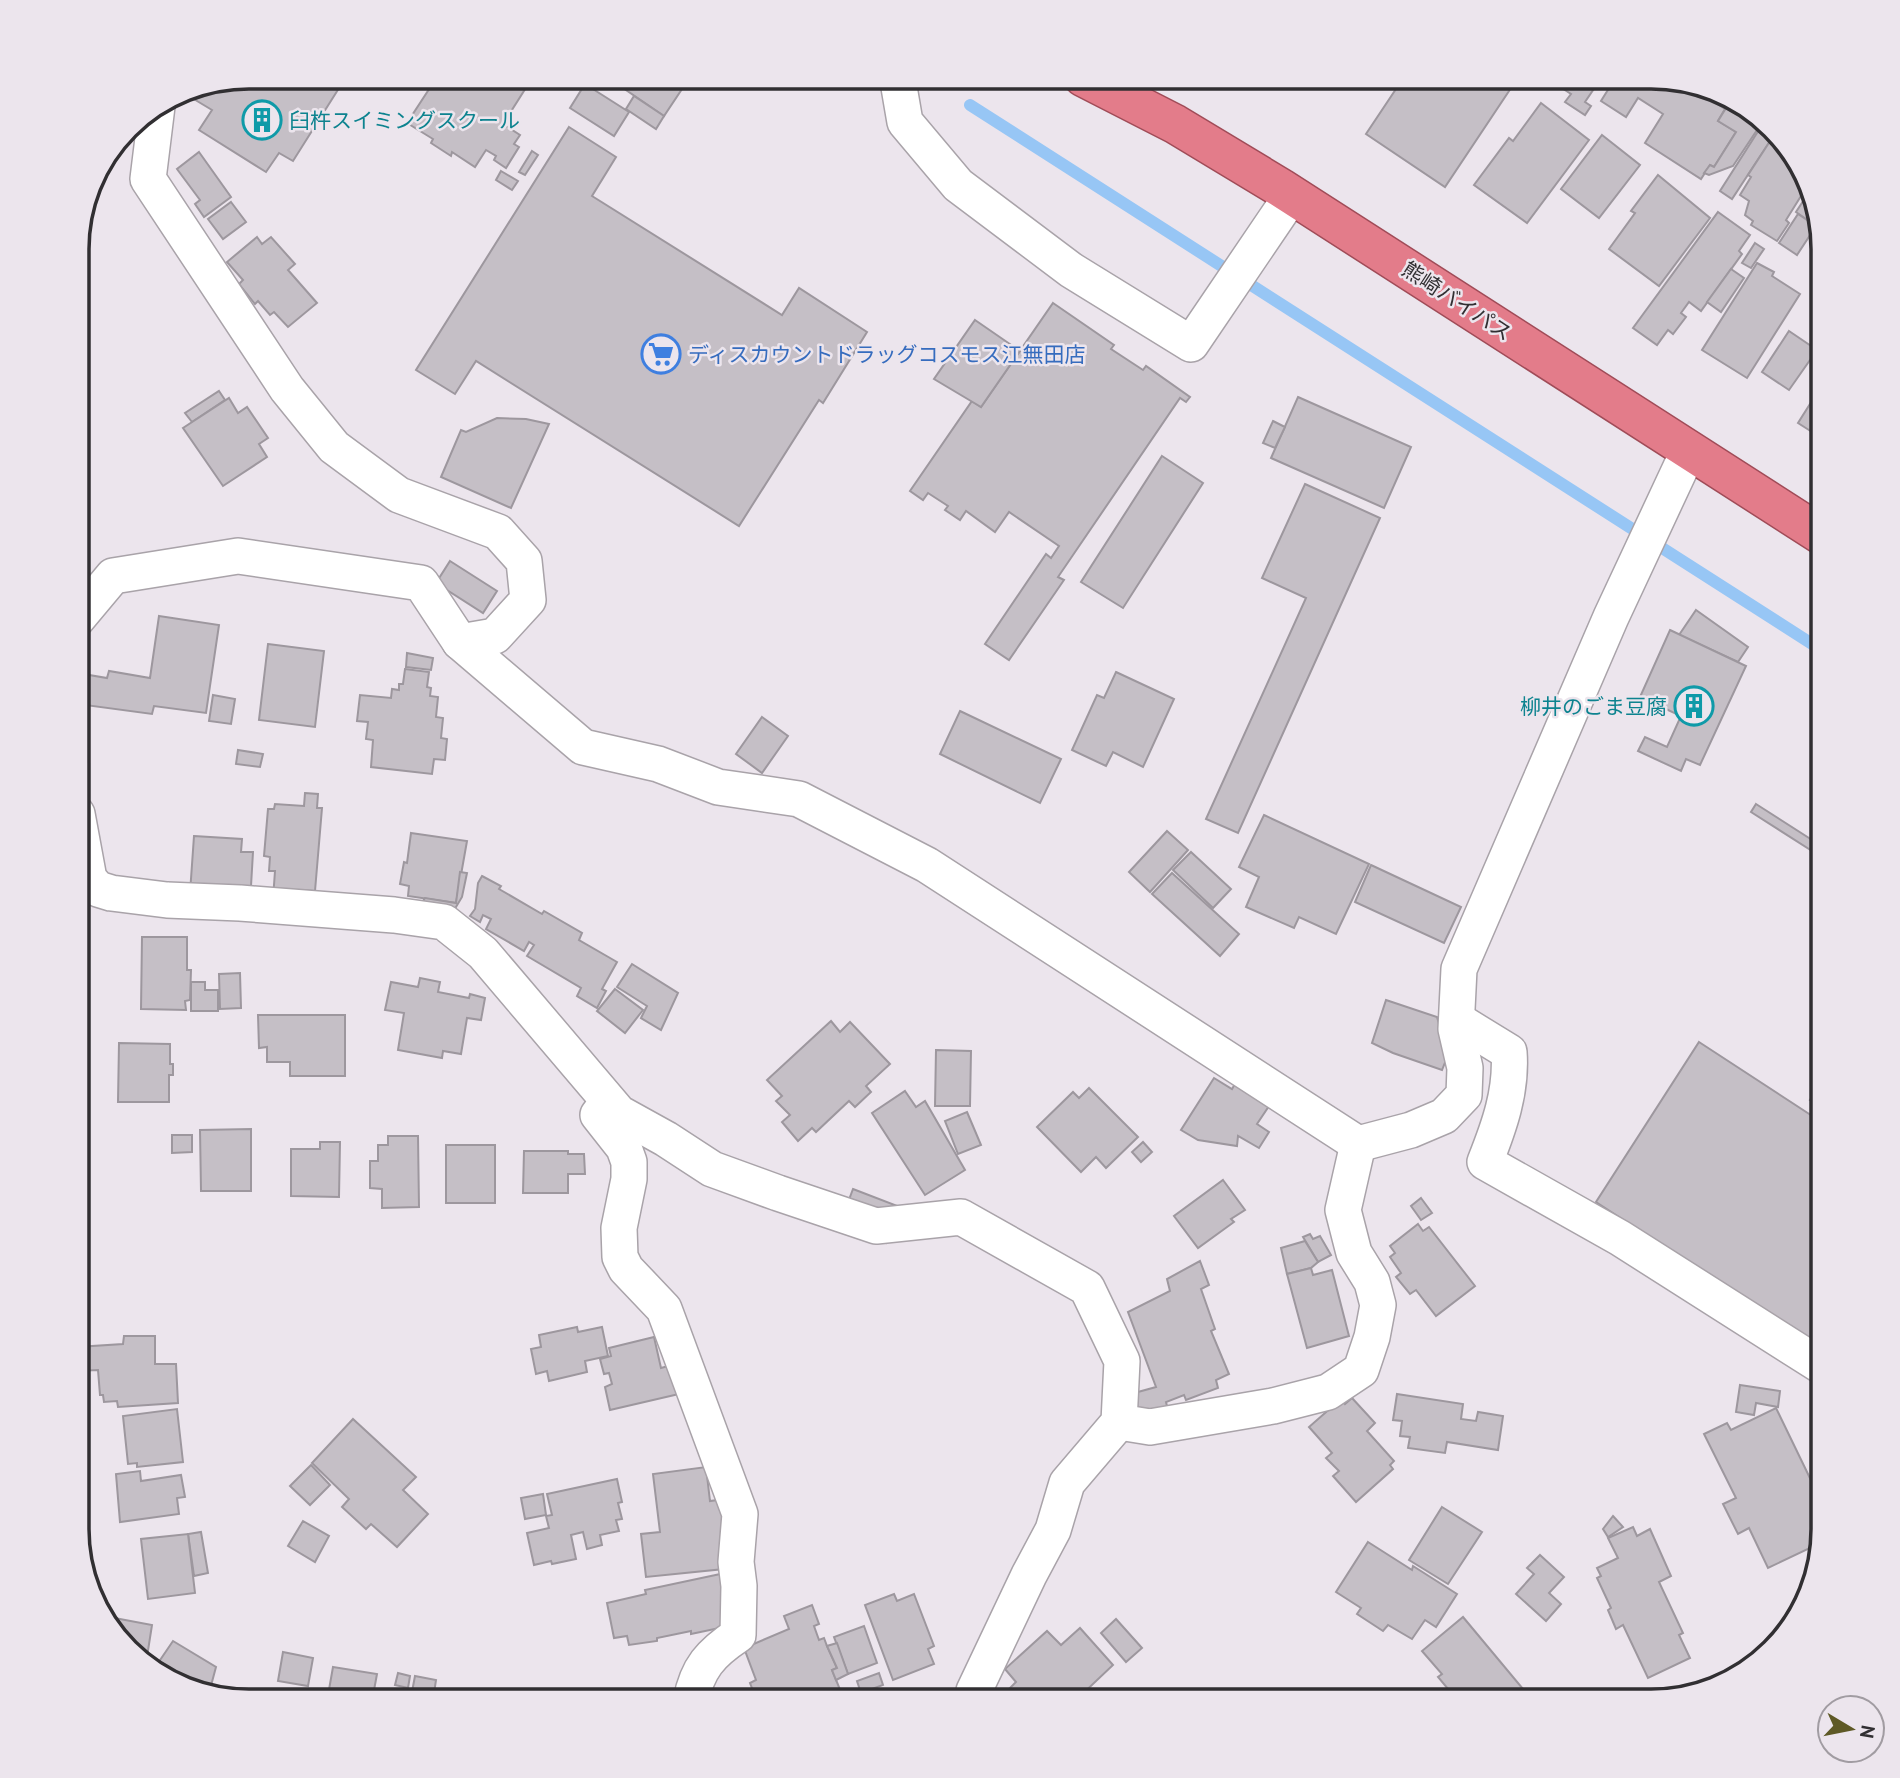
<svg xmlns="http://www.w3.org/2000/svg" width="1900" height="1778" font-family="'PT Sans','Noto Sans JP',sans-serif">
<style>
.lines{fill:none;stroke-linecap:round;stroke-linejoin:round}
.stream{stroke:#97c6f5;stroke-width:12}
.building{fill:#c5bfc6;stroke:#9d979e;stroke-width:2}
.minor-casing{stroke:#a9a3a9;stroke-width:38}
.trunk-casing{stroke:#a04c58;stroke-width:41}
.minor{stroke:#fff;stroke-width:35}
.trunk{stroke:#e37c8a;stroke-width:38}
.labels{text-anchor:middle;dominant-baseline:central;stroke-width:5;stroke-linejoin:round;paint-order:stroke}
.culture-label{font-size:21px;fill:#0d838f;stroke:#ece5ed;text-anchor:start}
.street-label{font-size:21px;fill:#312f32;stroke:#ece5ed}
.shop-label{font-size:21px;fill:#366cbe;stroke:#ece5ed;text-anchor:start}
.rim{fill:none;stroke:#312f32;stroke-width:3.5}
</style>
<rect width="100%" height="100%" fill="#ece5ed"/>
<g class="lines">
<polyline class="stream" points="970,105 1823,651"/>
</g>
<g class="building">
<polygon points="249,77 346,77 293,161 279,153 266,172 199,130 212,110 192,98 198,87"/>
<polygon points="437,77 520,77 529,83 503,124 520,135 514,144 519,147 506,168 494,160 496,156 486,150 475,167 452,152 451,156 431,143 433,139 407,123"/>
<polygon points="607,77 690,77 664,116"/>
<polygon points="1404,77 1495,77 1511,88 1445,187 1366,134"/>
<polygon points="1545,77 1602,77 1585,102 1591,106 1585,115 1565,102 1571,94"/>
<polygon points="1616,77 1662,77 1699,86 1696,90 1725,109 1718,121 1736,132 1714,167 1710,165 1701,179 1645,143 1663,114 1638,98 1626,117 1601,101"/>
<polygon points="585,84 629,112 614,136 570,108"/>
<polygon points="634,96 664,116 656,129 626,109"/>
<polygon points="1731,100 1763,121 1733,166 1709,175 1704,173 1710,165 1714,167 1736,132 1718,121"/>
<polygon points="1541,103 1589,140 1527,223 1474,185 1509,138 1513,141"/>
<polygon points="1764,122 1776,132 1732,199 1720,191"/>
<polygon points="569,127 616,157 592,196 782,315 799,288 867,332 823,403 819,400 739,526 476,361 455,394 416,370"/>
<polygon points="1776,132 1810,183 1811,189 1805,199 1801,196 1786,220 1789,223 1777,241 1751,225 1753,221 1745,215 1749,201 1740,195 1751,177 1748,175"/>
<polygon points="1602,135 1640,165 1599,218 1561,189"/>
<polygon points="532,151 538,155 525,175 519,172"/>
<polygon points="199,152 231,197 204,217 195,204 200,200 177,169"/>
<polygon points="501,171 518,181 512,190 496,180"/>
<polygon points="1658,175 1710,218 1659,286 1609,249 1635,213 1631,211"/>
<polygon points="1811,189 1816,211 1809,221 1796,212"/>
<polygon points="231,202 246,222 223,239 208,219"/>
<polygon points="1718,212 1750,235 1739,251 1742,254 1701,311 1689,302 1681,313 1686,317 1673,334 1668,330 1657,345 1633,328"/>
<polygon points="1798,214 1816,226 1797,255 1779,243"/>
<polygon points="257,237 262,244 271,237 295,264 288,270 317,303 288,327 274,312 270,315 258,301 255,304 239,284 243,280 227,262"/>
<polygon points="1755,243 1764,249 1751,268 1742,263"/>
<polygon points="1757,263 1774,272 1772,276 1800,294 1747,378 1702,350"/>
<polygon points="1731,269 1744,278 1721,312 1707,302"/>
<polygon points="1053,303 1114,345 1111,349 1143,370 1146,366 1190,397 1186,402 1180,398 1058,577 1064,580 1009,660 985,644 1046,554 1051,558 1059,546 1009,512 995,532 966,511 960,520 945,510 948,506 928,493 923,500 910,491 972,401 981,407"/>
<polygon points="975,320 1020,351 981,407 934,379"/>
<polygon points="1789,331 1817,350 1789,390 1762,372"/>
<polygon points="1822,385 1823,385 1823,439 1798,423"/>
<polygon points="219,391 225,400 192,422 185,413"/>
<polygon points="1298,397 1411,447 1384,508 1271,458"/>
<polygon points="229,398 238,413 247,407 268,438 259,444 267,457 223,486 183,428"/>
<polygon points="497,418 526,419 549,424 511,508 441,477 461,430 466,432"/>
<polygon points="1273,421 1285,427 1275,448 1263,443"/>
<polygon points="1162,456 1203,483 1123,608 1081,582"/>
<polygon points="1305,484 1380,518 1238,833 1206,819 1306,598 1262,578"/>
<polygon points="450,561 497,591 483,613 436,583"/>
<polygon points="1696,610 1748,647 1738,662 1679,635"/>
<polygon points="159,616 219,625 206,713 154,706 152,714 85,705 89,675 107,678 109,671 150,678"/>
<polygon points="1670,630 1746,666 1700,765 1686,759 1681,771 1638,751 1645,737 1667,747 1681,716 1640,697"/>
<polygon points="268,644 324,651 315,727 259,720"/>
<polygon points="407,653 433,658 431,670 406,667"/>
<polygon points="405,669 429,672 427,687 431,688 430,696 438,697 436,717 443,718 441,738 447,739 445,760 434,759 432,774 371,767 373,740 366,739 368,722 357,721 360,695 391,698 392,689 399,690 399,684 403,684"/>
<polygon points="1116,672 1174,699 1143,767 1113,752 1106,766 1072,750 1097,695 1104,698"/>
<polygon points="213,695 235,699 231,724 209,721"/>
<polygon points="960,711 1061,759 1040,803 940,754"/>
<polygon points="762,717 788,736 762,773 736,754"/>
<polygon points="238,750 263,754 260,767 236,764"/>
<polygon points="305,793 318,794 317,808 322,808 315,891 300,890 299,901 273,899 275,871 269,871 270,857 264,856 268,809 274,809 275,804 304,806"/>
<polygon points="1756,804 1823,847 1823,858 1751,812"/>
<polygon points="1264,815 1369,864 1336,934 1299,917 1294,928 1246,907 1259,877 1239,867"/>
<polygon points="1167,831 1188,850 1150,892 1129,872"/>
<polygon points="411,833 467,841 456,903 408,896 409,886 400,884 404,862 407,863"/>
<polygon points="194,836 242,839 241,852 253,852 251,886 190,893"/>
<polygon points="1191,852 1231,889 1213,908 1173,870"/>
<polygon points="1371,865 1461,907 1444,943 1355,902"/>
<polygon points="460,872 467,873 462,897 444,927 412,918 425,898 456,903"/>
<polygon points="1172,873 1239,934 1220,956 1152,894"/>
<polygon points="482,876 501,886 499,889 542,914 544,911 582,933 579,940 617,962 602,989 606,991 597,1008 577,996 581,988 527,956 534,945 529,942 524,951 486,929 491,919 483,915 480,922 470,916 475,909 478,883"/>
<polygon points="142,937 187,937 187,970 191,970 190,1000 185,1001 186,1010 141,1009"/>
<polygon points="632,964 678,993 661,1030 641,1018 647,1006 617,987"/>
<polygon points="240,973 241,1008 220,1009 219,974"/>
<polygon points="420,978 440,982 438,992 469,998 470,994 485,998 481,1020 467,1018 461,1054 443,1051 442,1058 398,1050 404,1013 385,1010 391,982 418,987"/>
<polygon points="191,982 205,982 205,990 218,990 218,1011 191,1011"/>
<polygon points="615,989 643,1010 625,1033 597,1011"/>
<polygon points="1386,1000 1437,1017 1448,1055 1442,1070 1393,1053 1372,1043"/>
<polygon points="258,1015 345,1015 345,1076 290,1076 290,1062 267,1062 267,1047 259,1048"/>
<polygon points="831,1021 840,1032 850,1022 890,1064 866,1086 871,1092 855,1107 849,1101 816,1132 812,1128 798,1141 782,1122 790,1115 776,1101 782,1096 767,1080"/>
<polygon points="1699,1042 1823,1123 1823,1350 1596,1202"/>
<polygon points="119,1043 170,1044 170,1064 173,1064 173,1075 169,1075 169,1102 118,1102"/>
<polygon points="936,1050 971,1051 970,1106 935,1106"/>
<polygon points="1214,1078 1232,1089 1235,1084 1269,1106 1257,1124 1269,1132 1259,1148 1238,1136 1237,1146 1198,1140 1181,1130"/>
<polygon points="1823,1081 1823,1108 1810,1100"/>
<polygon points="1089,1088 1138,1137 1106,1168 1096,1157 1081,1172 1037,1127 1073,1092 1079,1098"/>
<polygon points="905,1091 916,1107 925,1101 965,1170 925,1195 872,1113"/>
<polygon points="967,1112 981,1145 958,1154 945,1121"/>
<polygon points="251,1129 251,1191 201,1191 200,1130"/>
<polygon points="172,1135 192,1135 192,1152 172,1153"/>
<polygon points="388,1136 418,1136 419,1207 382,1208 382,1189 370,1188 370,1161 378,1161 378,1145 388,1145"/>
<polygon points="320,1142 340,1142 339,1197 291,1196 291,1149 320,1149"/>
<polygon points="1143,1142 1152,1152 1141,1162 1132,1152"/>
<rect x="446" y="1145" width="49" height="58"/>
<polygon points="524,1151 568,1151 568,1154 584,1154 585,1174 568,1174 568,1193 523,1193"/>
<polygon points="1223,1180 1245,1210 1231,1219 1234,1222 1198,1248 1174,1216"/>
<polygon points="853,1189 900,1207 886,1243 850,1230 841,1221"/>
<polygon points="1421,1198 1432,1213 1421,1220 1411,1206"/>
<polygon points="1418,1224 1423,1231 1429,1227 1475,1286 1436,1316 1416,1290 1410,1294 1396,1277 1401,1273 1390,1257 1395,1253 1390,1246"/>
<polygon points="1310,1234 1313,1239 1320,1236 1331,1255 1318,1262 1303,1237"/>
<polygon points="1305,1241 1318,1262 1311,1268 1287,1274 1281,1248"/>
<polygon points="1200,1261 1209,1285 1201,1289 1215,1329 1211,1331 1229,1374 1216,1380 1218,1388 1186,1400 1184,1395 1166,1402 1168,1410 1133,1416 1127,1395 1156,1387 1128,1312 1170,1291 1167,1279"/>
<polygon points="1311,1268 1313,1275 1332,1270 1349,1336 1307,1348 1287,1274"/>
<polygon points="577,1327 578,1332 602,1327 608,1356 585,1361 587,1372 549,1381 547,1371 536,1374 531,1349 541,1347 539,1335"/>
<polygon points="124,1336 155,1336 155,1364 176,1364 178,1403 118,1407 117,1401 104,1402 103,1395 100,1395 98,1370 77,1371 77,1347 123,1344"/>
<polygon points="654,1337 661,1368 672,1365 679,1394 610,1410 605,1387 612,1384 609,1373 604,1374 600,1359 611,1356 609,1348"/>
<polygon points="1740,1385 1780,1391 1778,1407 1756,1403 1754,1415 1736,1412"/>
<polygon points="1397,1394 1463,1404 1461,1419 1476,1421 1478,1412 1503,1416 1498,1450 1447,1442 1445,1453 1408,1448 1410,1437 1400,1436 1402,1421 1393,1420"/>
<polygon points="1352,1398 1375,1423 1367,1431 1394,1461 1390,1465 1393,1469 1356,1502 1333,1476 1339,1471 1326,1458 1332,1453 1309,1427 1341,1399 1345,1404"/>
<polygon points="1776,1408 1823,1505 1823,1529 1819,1551 1816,1545 1768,1568 1749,1528 1738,1534 1723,1504 1736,1498 1704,1434 1727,1423 1731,1430"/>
<polygon points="177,1409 183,1462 137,1467 137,1463 128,1464 123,1416"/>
<polygon points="353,1419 416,1477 403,1490 428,1514 397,1547 371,1524 366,1529 342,1507 349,1499 312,1463"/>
<polygon points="311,1465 330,1485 310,1505 290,1486"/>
<polygon points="706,1467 710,1501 725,1499 724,1569 646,1577 641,1534 660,1532 653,1474"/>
<polygon points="140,1471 141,1481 181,1475 185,1497 177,1498 179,1514 120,1522 116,1474"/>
<polygon points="617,1479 622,1502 618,1503 622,1519 616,1520 619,1531 600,1535 602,1545 587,1549 583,1532 571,1535 576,1559 552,1564 551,1561 534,1565 527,1533 549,1528 546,1516 552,1515 547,1494"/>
<polygon points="543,1494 546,1515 525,1519 521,1498"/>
<polygon points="1442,1507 1482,1532 1448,1584 1409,1560"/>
<polygon points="1613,1516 1623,1527 1608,1537 1603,1529"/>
<polygon points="303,1521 329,1536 315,1562 288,1546"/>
<polygon points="1633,1527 1637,1536 1650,1529 1671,1576 1659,1582 1683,1633 1679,1635 1690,1658 1648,1678 1623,1625 1616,1629 1608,1610 1611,1608 1597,1578 1601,1576 1597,1568 1618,1558 1608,1538"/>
<polygon points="201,1532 208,1573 194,1576 188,1534"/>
<polygon points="188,1534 195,1593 148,1599 141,1539"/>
<polygon points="1368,1542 1412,1570 1413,1566 1457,1594 1436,1627 1425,1620 1412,1639 1388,1625 1383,1631 1357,1614 1361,1608 1336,1592"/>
<polygon points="1540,1555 1564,1577 1549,1593 1561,1604 1546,1621 1516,1594 1534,1574 1527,1568"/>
<polygon points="725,1573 729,1626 691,1634 691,1631 657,1638 657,1641 629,1645 627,1636 614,1638 607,1603 646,1594 645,1590"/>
<polygon points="894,1594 897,1601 914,1594 934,1646 928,1649 934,1664 893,1680 865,1605"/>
<polygon points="812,1605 819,1624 814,1626 819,1640 824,1638 827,1646 837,1668 832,1670 841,1692 833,1696 834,1701 757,1701 750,1683 756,1680 744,1648 789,1629 784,1616"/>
<polygon points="104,1616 152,1625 147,1657 140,1655 139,1658 127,1650"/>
<polygon points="1463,1617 1533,1701 1458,1701 1438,1677 1442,1674 1422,1651"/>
<polygon points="1116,1619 1142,1648 1126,1662 1101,1633"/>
<polygon points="864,1626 877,1663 848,1674 834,1637"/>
<polygon points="1080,1628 1113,1665 1075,1701 1022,1701 1010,1688 1016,1682 1005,1669 1047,1631 1061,1645"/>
<polygon points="173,1641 216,1667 209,1693 183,1688 154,1669"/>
<polygon points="837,1643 848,1674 836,1680 832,1670 837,1668 827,1646"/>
<polygon points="283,1652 313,1658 308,1686 278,1681"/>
<polygon points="333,1667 377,1674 372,1701 327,1701"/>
<polygon points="398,1673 410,1676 408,1688 395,1685"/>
<polygon points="879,1673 883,1685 861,1693 857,1681"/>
<polygon points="415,1676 436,1680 433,1700 411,1697"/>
</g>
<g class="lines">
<g class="minor-casing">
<g id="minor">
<polyline points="903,77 899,87 905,122 958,185 1071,270 1191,344 1292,195"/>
<polyline points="157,106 148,179 287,389 334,447 399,495 498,532 524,561 528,600 495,636 460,642"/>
<polyline points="77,619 113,576 238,556 421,583 460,642 583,747 658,764 718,787 799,799 927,865 1358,1144 1411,1130 1444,1116 1464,1095 1465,1068 1456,1029 1459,969 1611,617 1689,450"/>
<polyline points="77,814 89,879 98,889 111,893 167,900 240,903 394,915 444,922 483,953 619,1113 666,1139 712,1169 778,1193 876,1226 961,1217 1087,1288 1122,1361 1119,1422 1067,1483 1053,1530 1029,1575 974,1691 972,1701"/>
<path d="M 1457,1020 L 1509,1052 C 1512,1091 1499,1127 1485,1162 L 1620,1238 L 1823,1367"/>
<path d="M 607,1103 L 598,1115 L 624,1148 L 629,1162 L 629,1179 L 619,1228 L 620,1257 L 626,1269 L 664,1309 L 740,1514 L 736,1562 L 739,1586 L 738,1635 C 711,1653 697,1668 691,1701"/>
<polyline points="1119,1422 1150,1427 1273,1406 1328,1392 1361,1370 1372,1337 1378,1305 1372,1282 1354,1253 1343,1210 1358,1144"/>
</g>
</g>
<g class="trunk-casing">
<polyline id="trunk" points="1083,77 1175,124 1281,188 1823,536"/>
</g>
<use href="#minor" class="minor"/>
<use href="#trunk" class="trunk"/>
</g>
<defs>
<g id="building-ring" transform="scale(2.0125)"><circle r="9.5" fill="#ece5ed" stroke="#0f9aa8" stroke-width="1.5"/><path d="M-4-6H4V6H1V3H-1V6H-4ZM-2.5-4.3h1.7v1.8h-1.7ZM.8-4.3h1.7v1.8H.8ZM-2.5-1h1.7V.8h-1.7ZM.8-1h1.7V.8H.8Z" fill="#0f9aa8"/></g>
<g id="supermarket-ring" transform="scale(2.0125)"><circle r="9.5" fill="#ece5ed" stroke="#3f7fe0" stroke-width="1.5"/><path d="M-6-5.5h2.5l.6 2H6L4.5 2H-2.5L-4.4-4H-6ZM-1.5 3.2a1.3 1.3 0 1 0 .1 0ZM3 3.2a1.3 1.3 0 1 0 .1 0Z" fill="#3f7fe0"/></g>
</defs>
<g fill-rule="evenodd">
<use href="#building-ring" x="262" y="120"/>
<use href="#supermarket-ring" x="661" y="354"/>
<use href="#building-ring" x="1694" y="706"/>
</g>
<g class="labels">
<g class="culture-label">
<text x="289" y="120">臼杵スイミングスクール</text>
<text x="1667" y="706" text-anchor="end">柳井のごま豆腐</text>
</g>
<g class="street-label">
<text transform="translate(1457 301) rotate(33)">熊崎バイパス</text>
</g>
<g class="shop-label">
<text x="688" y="354">ディスカウントドラッグコスモス江無田店</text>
</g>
</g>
<path d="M0 0H1900V1778H0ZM249 89H1651A160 160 0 0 1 1811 249V1529A160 160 0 0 1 1651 1689H249A160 160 0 0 1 89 1529V249A160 160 0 0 1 249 89Z" fill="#ece5ed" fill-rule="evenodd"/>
<path class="rim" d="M249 89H1651A160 160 0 0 1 1811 249V1529A160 160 0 0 1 1651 1689H249A160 160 0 0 1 89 1529V249A160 160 0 0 1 249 89Z"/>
<g transform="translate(1851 1729) rotate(100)"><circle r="33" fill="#ece5ed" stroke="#a19ca2" stroke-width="2"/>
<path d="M0-5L12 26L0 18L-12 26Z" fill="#5e5926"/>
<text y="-10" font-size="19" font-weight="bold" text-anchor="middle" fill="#312f32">N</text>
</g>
</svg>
